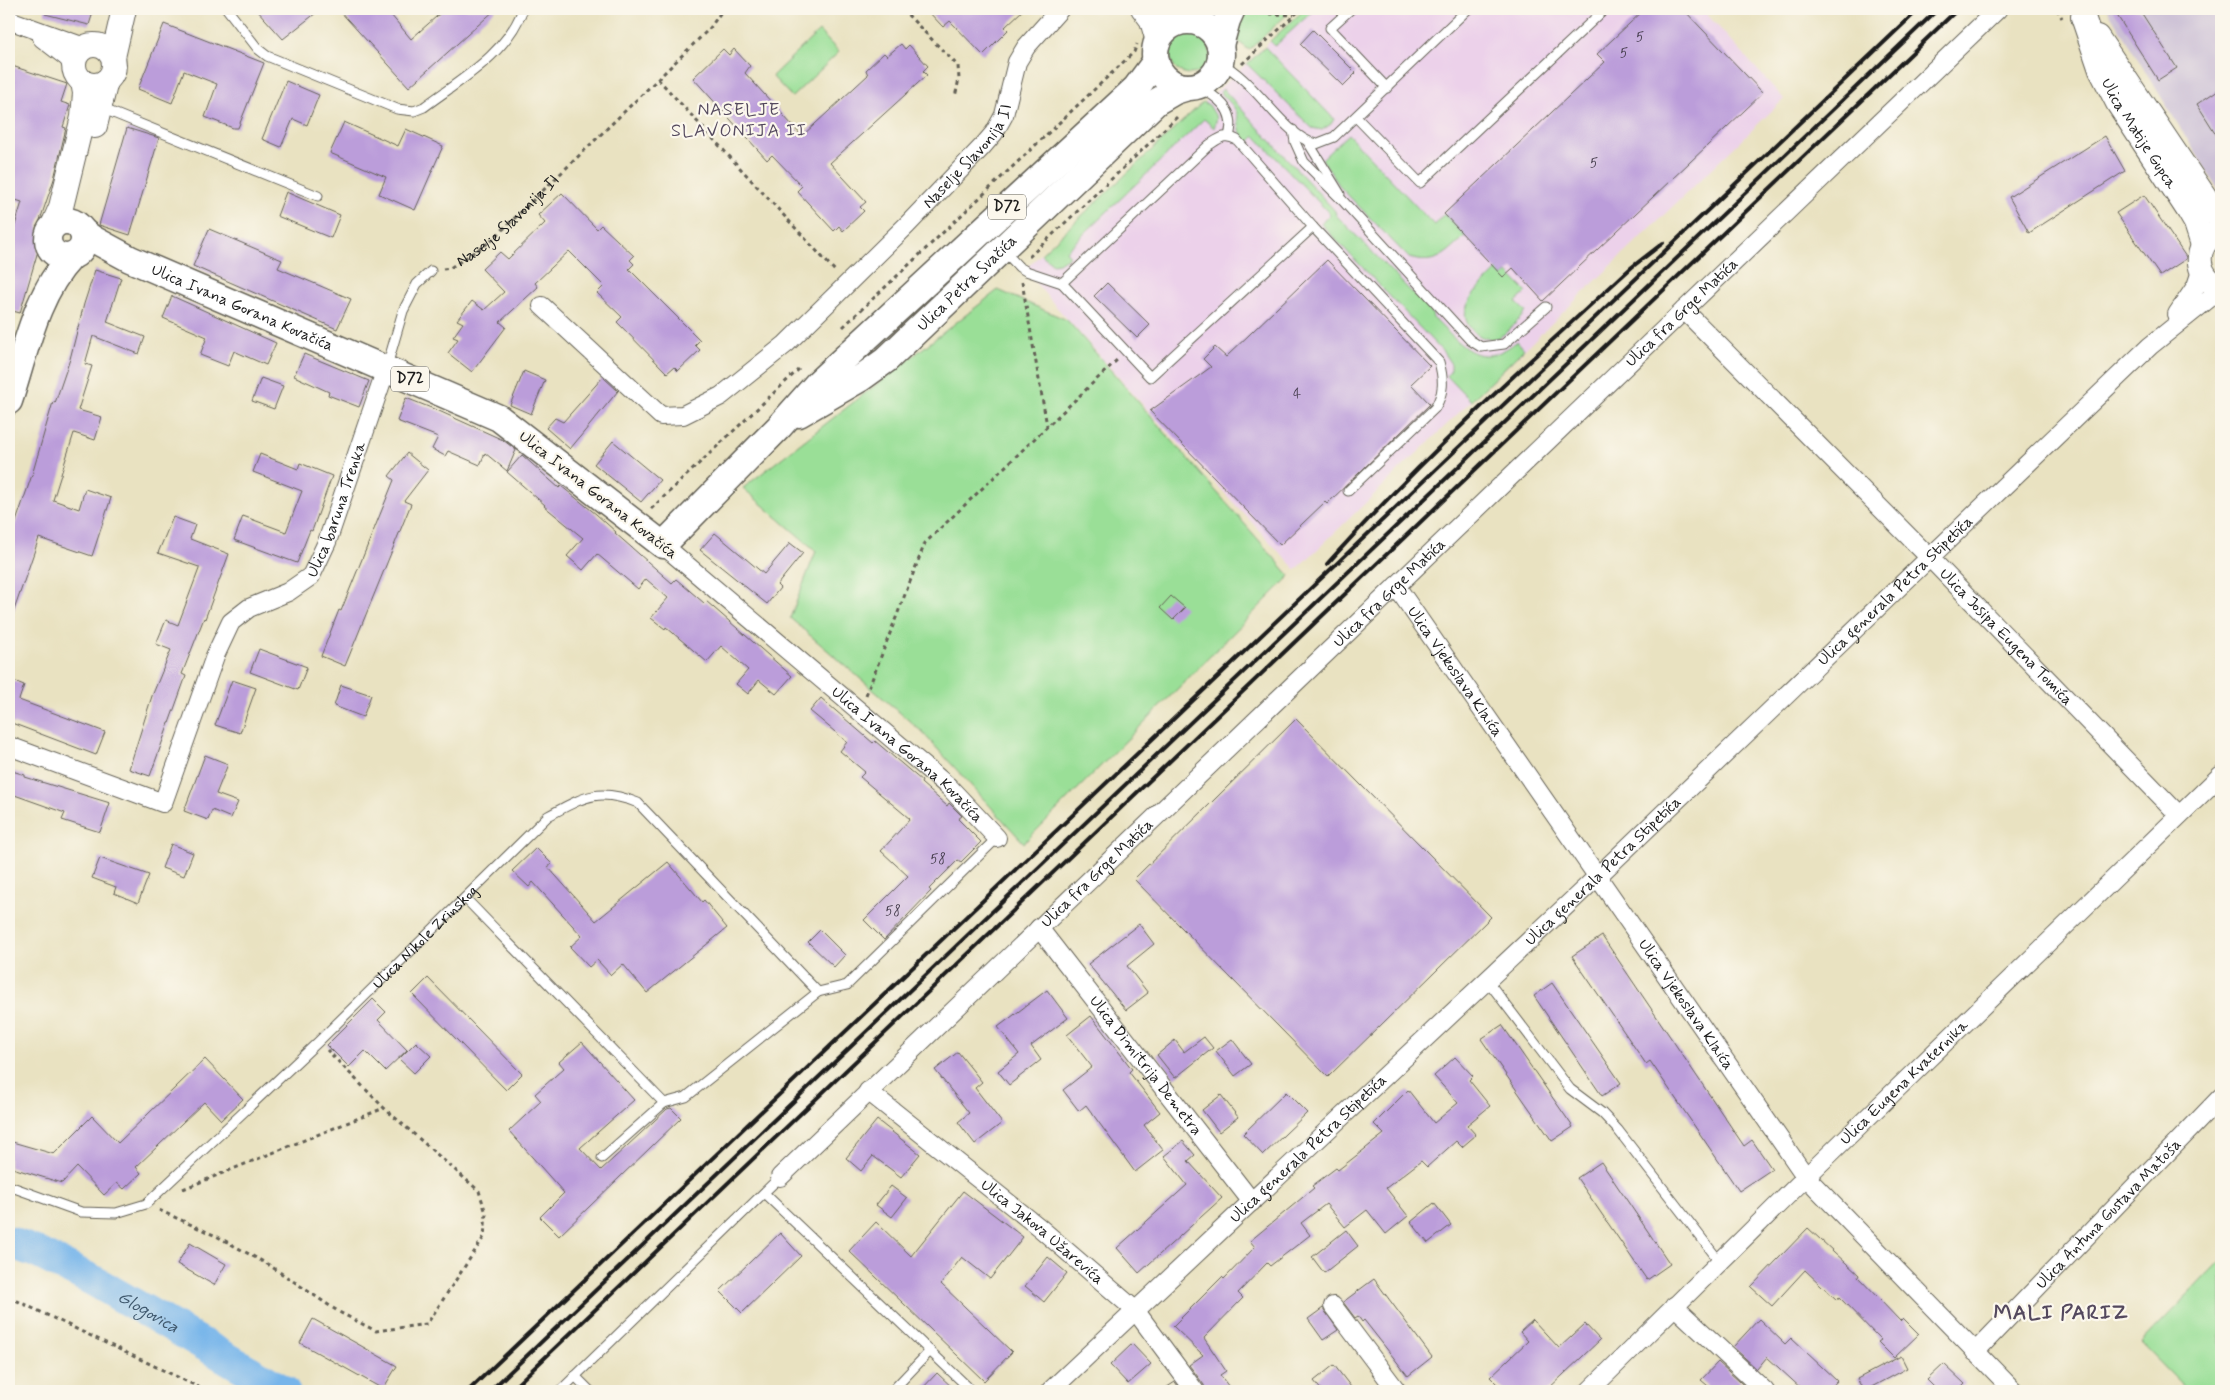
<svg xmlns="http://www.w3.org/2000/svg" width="2230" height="1400" font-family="Mynerve,sans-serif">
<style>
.built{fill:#ecd1ea}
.industrial{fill:#cbbfd5}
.green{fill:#9adf97;stroke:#5b7e5a}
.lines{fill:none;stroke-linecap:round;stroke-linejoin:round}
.river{stroke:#77b5ea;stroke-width:32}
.building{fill:#bb9dda}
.lane-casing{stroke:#646156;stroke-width:11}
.street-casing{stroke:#646156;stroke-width:20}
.secondary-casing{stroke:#646156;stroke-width:26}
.primary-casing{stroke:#646156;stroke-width:29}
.path{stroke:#646156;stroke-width:3;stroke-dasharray:4 4;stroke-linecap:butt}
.lane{stroke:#fff;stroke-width:9}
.street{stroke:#fff;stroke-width:18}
.secondary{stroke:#fff;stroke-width:24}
.primary{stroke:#fff;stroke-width:26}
.rail{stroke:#1c1c1c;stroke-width:4}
.labels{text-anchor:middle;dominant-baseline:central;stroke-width:4.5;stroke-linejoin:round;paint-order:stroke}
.number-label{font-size:14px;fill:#443c4c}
.shield{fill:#fbf7ec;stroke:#5f5e5a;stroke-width:1}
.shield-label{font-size:15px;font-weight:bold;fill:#1c1c1c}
.street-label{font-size:16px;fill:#1c1c1c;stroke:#fbf7ec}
.neighbourhood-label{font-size:18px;letter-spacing:1px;fill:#54495e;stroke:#fbf7ec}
.water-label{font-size:18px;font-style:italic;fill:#40596e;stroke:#fbf7ec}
.district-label{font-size:21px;font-weight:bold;letter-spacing:1px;fill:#54495e;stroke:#fbf7ec}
</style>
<rect width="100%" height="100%" fill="#fbf7ec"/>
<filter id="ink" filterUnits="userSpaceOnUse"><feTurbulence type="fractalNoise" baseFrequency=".02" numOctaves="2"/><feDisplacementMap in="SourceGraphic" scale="10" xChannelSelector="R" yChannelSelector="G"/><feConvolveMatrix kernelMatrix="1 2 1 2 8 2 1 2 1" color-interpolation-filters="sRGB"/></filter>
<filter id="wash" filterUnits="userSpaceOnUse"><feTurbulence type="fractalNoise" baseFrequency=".0096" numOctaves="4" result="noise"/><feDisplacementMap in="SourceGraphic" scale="20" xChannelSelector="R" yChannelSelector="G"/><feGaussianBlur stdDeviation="1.12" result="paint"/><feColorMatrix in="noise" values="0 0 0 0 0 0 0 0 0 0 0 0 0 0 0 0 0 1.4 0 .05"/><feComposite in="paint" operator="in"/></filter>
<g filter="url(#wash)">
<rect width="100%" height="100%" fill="#e9e2c1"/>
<polygon class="built" points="1305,9 1702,9 1784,99 1296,570 1152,415 1024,270"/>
<polygon class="industrial" points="2107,9 2221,9 2221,194"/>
<g class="green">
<polygon points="1242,9 1293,9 1249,50 1239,42 1233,32"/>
<polygon points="1305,9 1315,9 1275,46 1270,41"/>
<polygon points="819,31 839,52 792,97 772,76"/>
<circle cx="1190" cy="54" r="20"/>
<polygon points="1265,47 1334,119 1331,124 1322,130 1312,128 1247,64"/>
<path d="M 1223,89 L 1335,211 L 1336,215 L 1432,313 L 1433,318 C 1461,344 1479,373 1517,341 L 1524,349 L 1471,401 L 1447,376 L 1451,370 L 1451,364 L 1443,352 L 1321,224 L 1330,214 L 1255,136 L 1247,144 C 1239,134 1240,127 1237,114 C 1235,106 1226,99 1220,92 Z"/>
<polygon points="1203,102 1209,105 1217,118 1214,128 1204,119 1066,251 1070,256 1059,263 1053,264 1041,254"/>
<path d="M 1348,134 L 1434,225 L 1444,214 L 1465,236 C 1446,254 1436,266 1409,258 L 1341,188 L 1322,159 Z"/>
<path d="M 1497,270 L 1503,277 L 1508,273 L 1527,292 L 1516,302 L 1526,312 C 1518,320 1510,331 1501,336 C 1485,346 1461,328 1466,309 C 1470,294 1487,281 1497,270 Z"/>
<polygon points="998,290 1067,320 1290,576 1024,843 921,731 790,618 816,551 743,488"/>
<polygon points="2221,1260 2221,1391 2188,1391 2141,1343"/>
</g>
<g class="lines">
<path class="river" id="s1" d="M 9,1242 L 36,1252 L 94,1281 L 284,1391"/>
</g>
<g id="blocks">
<g class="building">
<polygon points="45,9 94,9 89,25 45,14"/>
<polygon points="256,9 321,9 283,39"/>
<polygon points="338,9 386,9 411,39 445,9 496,9 409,87"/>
<polygon points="926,9 1024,9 1005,27 1008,30 983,55 950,21 943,27"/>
<polygon points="1645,9 1683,9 1763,93 1543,301 1513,268 1503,277 1444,214 1605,62 1597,54"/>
<polygon points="2113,9 2139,9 2177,68 2158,80"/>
<polygon points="164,24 264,63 238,128 233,128 205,117 217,84 184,71 172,103 138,89"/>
<polygon points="1313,30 1356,73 1343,86 1300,44"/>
<polygon points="901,44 905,49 909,45 928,66 923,71 927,75 830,163 866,202 860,207 864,211 843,231 839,226 834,231 797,191 802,186 772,155 767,160 693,78 723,49 729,55 734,49 750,66 745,73 802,136 868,75 866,70 884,53 887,56"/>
<polygon points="9,65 67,84 61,102 70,105 63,127 66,128 54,179 39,223 38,230 42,237 20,313 9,310 9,245 22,202 9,198"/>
<polygon points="286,81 319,95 307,125 293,119 281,147 262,139"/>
<polygon points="2221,88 2221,142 2197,104"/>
<polygon points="344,122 398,146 406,129 443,146 415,210 379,194 386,177 330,153"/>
<polygon points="127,128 159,138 130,235 99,225"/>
<polygon points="2105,136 2125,171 2029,233 2009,197"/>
<polygon points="286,192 340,215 331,238 277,216"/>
<polygon points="562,193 597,229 601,225 634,256 630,260 634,264 629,269 700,340 695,345 700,350 678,371 674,367 667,373 617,322 622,317 597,293 604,286 569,251 535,283 538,287 500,322 506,327 472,372 448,353 458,339 453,337 463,323 457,320 472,301 484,310 504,292 482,269 500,252 508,259 545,223 538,215"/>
<polygon points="2144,195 2186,257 2186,259 2160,276 2116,213"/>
<polygon points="209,229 282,260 278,268 351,299 337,329 193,266"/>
<polygon points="1327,260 1430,366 1411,384 1430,404 1327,504 1325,502 1280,545 1150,411 1211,367 1203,359 1215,347 1226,357"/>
<polygon points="95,270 121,278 107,322 145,337 139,354 93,336 85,364 92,366 78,410 102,417 95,440 74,433 53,500 79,509 85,489 111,498 92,556 39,538 12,616 9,615 9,542 32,475 53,402 55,403 70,359 84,304"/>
<polygon points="1107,283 1150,325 1137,338 1094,296"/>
<polygon points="172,296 276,343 266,365 234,351 228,366 200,355 207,337 163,318"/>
<polygon points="304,354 369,381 359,407 328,395 329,392 294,376"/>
<polygon points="524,371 545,380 531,414 510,405"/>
<polygon points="603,377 618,391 570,449 546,428 555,418 563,422"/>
<polygon points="261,378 283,386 274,409 252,401"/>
<polygon points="406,398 439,411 503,440 516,450 507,471 485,453 480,465 448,451 445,456 432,449 438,437 397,421"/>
<polygon points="613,441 660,480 641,502 594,464"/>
<polygon points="407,453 428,470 404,501 411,504 345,666 321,656 339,610 341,611 394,480 389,476"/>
<polygon points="260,454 298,469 300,463 332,476 312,531 310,530 297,563 234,540 243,516 286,532 302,491 253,472"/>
<polygon points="522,455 559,488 561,486 596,514 616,532 615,533 672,583 676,579 704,603 706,601 792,676 776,694 759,680 748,694 736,684 748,670 721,646 707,662 666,627 665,629 651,618 668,598 646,579 638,589 597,554 583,570 567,556 583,538 544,506 545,505 507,472"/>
<polygon points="173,517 195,525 190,539 229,554 205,619 204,618 182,674 186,676 150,776 129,769 152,696 171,650 156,644 166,620 178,625 199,569 199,567 158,553"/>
<polygon points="715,533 764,574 790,543 803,553 777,585 780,588 767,604 700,550"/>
<polygon points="1171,596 1185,608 1173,620 1160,608"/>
<polygon points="259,649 307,667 298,690 250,672"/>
<polygon points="9,679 24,685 19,700 105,732 96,755 9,722"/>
<polygon points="232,680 256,688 240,733 215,725"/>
<polygon points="341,685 371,695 363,717 334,706"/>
<polygon points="821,698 873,743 875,741 922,781 921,783 947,806 949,803 962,816 958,819 981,842 961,862 958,860 929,889 931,891 884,940 864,920 908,876 881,851 910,819 860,777 865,772 840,751 847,742 810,711"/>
<polygon points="1296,719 1491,917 1328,1077 1134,879"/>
<polygon points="205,755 228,764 216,794 238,802 231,818 212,810 208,820 184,811"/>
<polygon points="9,770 25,775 25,777 110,803 100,832 62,820 65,813 9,793"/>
<polygon points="171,844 193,853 184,876 162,868"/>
<polygon points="536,848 552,864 548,867 596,921 668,862 702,902 704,900 727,928 647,993 623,964 611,975 597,960 589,967 570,947 582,936 533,882 529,887 512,871"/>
<polygon points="100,858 149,875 138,903 114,893 116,887 92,878"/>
<polygon points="1139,924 1154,944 1127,966 1148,993 1126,1010 1088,964"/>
<polygon points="820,930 845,955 834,967 808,942"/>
<polygon points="1602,936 1744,1146 1752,1140 1772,1169 1739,1191 1650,1061 1646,1064 1572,956"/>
<polygon points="428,978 522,1074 506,1090 412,994"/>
<polygon points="1552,983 1621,1083 1602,1096 1534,996"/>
<polygon points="1047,990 1068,1018 1031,1046 1041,1060 1009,1085 998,1071 1019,1054 998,1027"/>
<polygon points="373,999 386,1012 378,1020 407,1050 385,1071 365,1051 349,1067 327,1045"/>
<polygon points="1091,1016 1132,1069 1129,1072 1160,1112 1144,1125 1163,1150 1135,1172 1086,1105 1079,1111 1063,1090 1092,1067 1067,1035"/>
<polygon points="1502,1025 1573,1127 1552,1141 1481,1039"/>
<polygon points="1204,1037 1213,1048 1175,1078 1157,1055 1175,1040 1184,1052"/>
<polygon points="1232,1039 1251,1064 1235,1076 1216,1051"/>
<polygon points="416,1042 431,1056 414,1073 399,1059"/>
<polygon points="582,1042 634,1100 580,1148 601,1170 667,1109 671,1108 681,1118 559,1236 540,1217 564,1193 509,1131 541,1101 535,1094 564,1068 559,1062"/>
<polygon points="958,1052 982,1082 975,1088 1002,1123 975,1144 958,1122 969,1113 935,1070"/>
<polygon points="1455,1057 1473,1076 1469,1080 1490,1106 1467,1125 1476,1135 1462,1147 1456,1141 1427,1167 1421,1161 1386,1188 1408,1216 1386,1234 1367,1210 1345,1227 1326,1204 1301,1223 1310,1235 1270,1266 1267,1263 1238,1293 1243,1298 1204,1338 1226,1371 1220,1375 1232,1391 1205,1391 1204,1385 1189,1365 1203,1355 1173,1326 1222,1277 1224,1279 1255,1247 1250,1241 1314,1188 1312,1186 1336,1168 1338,1170 1384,1134 1374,1124 1408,1090 1434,1123 1458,1103 1434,1076"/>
<polygon points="205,1059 243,1099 221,1120 204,1102 136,1167 141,1173 124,1189 117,1183 104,1195 77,1167 62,1183 9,1167 9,1141 54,1154 92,1116 118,1143"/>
<polygon points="1286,1092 1307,1113 1263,1155 1243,1134"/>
<polygon points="1221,1095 1238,1117 1219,1132 1202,1110"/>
<polygon points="877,1120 920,1154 901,1177 873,1156 861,1171 846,1158"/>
<polygon points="1183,1141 1195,1155 1188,1161 1222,1198 1139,1273 1117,1248 1187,1185 1164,1156"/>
<polygon points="1601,1162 1670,1264 1647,1280 1577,1178"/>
<polygon points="891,1186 907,1198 892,1217 876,1205"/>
<polygon points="963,1191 1023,1237 990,1279 962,1257 941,1284 1012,1352 984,1381 849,1251 876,1222 911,1256"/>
<polygon points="1434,1203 1451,1225 1428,1243 1411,1222"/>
<polygon points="1808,1228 1859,1275 1858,1277 1900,1321 1903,1318 1919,1334 1894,1358 1878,1342 1881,1340 1839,1297 1837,1300 1805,1270 1772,1306 1751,1287"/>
<polygon points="1346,1230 1358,1246 1324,1273 1312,1257"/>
<polygon points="780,1233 801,1256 742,1313 720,1291"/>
<polygon points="190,1243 226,1264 214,1285 177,1264"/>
<polygon points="1048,1257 1067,1273 1044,1302 1025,1286"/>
<polygon points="1374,1279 1432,1357 1408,1376 1364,1320 1362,1322 1358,1316 1355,1318 1343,1302"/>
<polygon points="1323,1308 1338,1330 1323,1340 1308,1319"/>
<polygon points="313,1319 397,1366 383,1389 300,1343"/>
<polygon points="1759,1319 1785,1344 1791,1338 1837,1381 1828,1391 1804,1391 1767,1357 1757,1369 1733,1347"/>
<polygon points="1533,1320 1559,1348 1585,1324 1600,1340 1546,1391 1504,1391 1490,1377 1528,1341 1520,1332"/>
<polygon points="1132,1344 1151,1364 1128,1384 1110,1365"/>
<polygon points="1901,1356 1907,1368 1864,1391 1857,1379"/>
<polygon points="1718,1362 1750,1391 1714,1391 1701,1380"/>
<polygon points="1944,1364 1965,1384 1958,1391 1938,1391 1927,1380"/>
<polygon points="1334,1365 1354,1391 1322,1391 1314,1381"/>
<polygon points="937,1373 956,1391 920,1391"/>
<polygon points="1175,1382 1182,1391 1161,1391"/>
</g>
</g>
</g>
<g filter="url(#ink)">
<use href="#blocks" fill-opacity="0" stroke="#646156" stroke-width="1"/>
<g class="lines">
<g class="lane-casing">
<g id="lane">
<path d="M 227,9 L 258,49 L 267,56 L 397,109 L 414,111 L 424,107 C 460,80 507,54 523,9"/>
<polyline points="1351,9 1330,28 1387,88"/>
<path d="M 1220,63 C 1254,78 1284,137 1316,144 L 1334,137 L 1468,9"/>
<path d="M 1196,86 C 1217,96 1237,110 1229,136"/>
<polyline points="101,108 318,196"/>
<polyline points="1356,117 1420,183 1605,9"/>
<polyline points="1293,130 1295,142 1304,162 1343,201 1470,340 1481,347 1504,344 1546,307"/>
<polyline points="1308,142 1340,194"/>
<polyline points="1003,250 1019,267 1026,271 1062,283 1150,377 1313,227"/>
<path d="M 1062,283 L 1209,145 C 1220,138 1225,133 1237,140 L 1313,227 L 1439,362 C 1444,380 1444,393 1435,408 L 1348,491"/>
<polyline points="387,366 403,311 417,284 431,271"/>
<polyline points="465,898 664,1103"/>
<polyline points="1487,980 1570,1089 1602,1113 1618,1130 1720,1262"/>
<polyline points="602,1158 664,1103 686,1097 818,992 847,985 997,838"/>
<path id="s3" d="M 9,1186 L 81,1212 L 116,1213 L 146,1204 L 318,1042 L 548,816 C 584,797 597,787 638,803 L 818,992"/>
<polyline points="764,1193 972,1391"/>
<polyline points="575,1376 590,1391"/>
<polyline points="560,1391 780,1177"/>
<polyline points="892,1391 930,1351"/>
</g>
</g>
<g class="street-casing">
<g id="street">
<polyline points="1140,9 1149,21 1156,45"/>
<polyline points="1152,9 1184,21"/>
<polyline points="9,20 84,47"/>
<polyline points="42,38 68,58 74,68"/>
<path id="s4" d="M 542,306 L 661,416 L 683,415 L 721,396 L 786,344 L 907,225 L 982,147 L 994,133 L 1004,115 L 1017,62 L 1026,47 L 1060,9"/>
<path id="s5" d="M 1684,310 L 1929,557 L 2179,815"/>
<polyline points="2177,314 2196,286 2201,271"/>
<path id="s6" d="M 663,545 L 949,787 L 997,838"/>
<path id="s7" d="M 1396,586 L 1806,1177 L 2014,1391"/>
<path id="s8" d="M 9,746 L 163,803 L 215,656 L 231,622 L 249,608 L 288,592 L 311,576 L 327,542 L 386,369"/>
<path id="s9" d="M 1039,928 L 1252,1202"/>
<path id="s10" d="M 868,1091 L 1040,1228 L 1135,1310 L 1195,1391"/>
<path id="s11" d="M 780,1177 L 1998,9"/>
<polyline points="1333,1306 1397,1391"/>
<polyline points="1674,1306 1765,1391"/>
<path id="s12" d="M 1975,1352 L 2221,1097"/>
<path id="s13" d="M 1050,1391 L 1598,876 L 2150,346 L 2221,289"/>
<path id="s14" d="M 1589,1391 L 1806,1177 L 2221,775"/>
</g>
</g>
<g class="secondary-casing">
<g id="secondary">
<path id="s15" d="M 2083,17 L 2101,70 L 2118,103 L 2189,211 L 2196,223 L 2203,245"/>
<polyline points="2097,37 2221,221"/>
<circle cx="94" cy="65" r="20"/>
<polyline points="113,57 124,9"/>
<polyline points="95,126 106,81"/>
<polyline points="52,228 61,207 83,117 85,93 83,82"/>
<path d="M 2213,235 C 2192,250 2197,279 2221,287"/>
</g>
</g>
<g class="primary-casing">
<g id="primary">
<circle cx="1188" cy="54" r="33"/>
<polyline points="1220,45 1227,20 1232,9"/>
<circle cx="66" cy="239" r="18"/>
<path id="s16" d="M 82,231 L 93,239 L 130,259 L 499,418 L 663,545 L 779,427 L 819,382 L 1136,88 L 1156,61"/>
<path d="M 9,401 C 25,353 35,295 71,257"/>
<path id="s17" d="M 799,414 L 861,378 L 886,360 L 1156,102 L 1175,91 L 1188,87"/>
</g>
</g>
<g class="path">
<polyline points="902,9 958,66 959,79 955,97"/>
<polyline points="2057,9 2062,18"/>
<polyline points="1253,13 1294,15"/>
<polyline points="1242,64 1301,9"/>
<polyline points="658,79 836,272"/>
<polyline points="1029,257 1177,117"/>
<path id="s2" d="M 443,269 L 450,268 L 491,241 L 658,79 L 710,28 L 723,9"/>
<polyline points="1022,282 1047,426"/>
<polyline points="843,327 1134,52 1137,44"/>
<polyline points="651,509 799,369"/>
<polyline points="866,695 925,543 1117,360"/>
<polyline points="183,1189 384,1108"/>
<polyline points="159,1210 218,1237 269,1265 339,1312 376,1331 427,1324 484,1237 486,1213 479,1191 384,1108 327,1050"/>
<polyline points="9,1297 207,1391"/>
</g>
<use href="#lane" class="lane"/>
<use href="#street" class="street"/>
<use href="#secondary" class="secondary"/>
<use href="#primary" class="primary"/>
<g class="rail">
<path d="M 1327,564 C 1422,458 1527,363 1632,267 L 1663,243"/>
<polyline points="468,1391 1919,9"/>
<polyline points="490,1391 1938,9"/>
<polyline points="510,1391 1958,9"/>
</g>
</g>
</g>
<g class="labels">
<g class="number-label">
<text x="1640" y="37">5</text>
<text x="1624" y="53">5</text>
<text x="1594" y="163">5</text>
<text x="1297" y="394">4</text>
<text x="938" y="859">58</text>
<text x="893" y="911">58</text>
</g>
<g class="shield">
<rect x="988" y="194.5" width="38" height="25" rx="4"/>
<rect x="391" y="366.5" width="38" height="25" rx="4"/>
</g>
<g class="shield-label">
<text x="1007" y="207">D72</text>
<text x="410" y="379">D72</text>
</g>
<g class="street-label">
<text stroke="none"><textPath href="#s15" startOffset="130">Ulica Matije Gupca</textPath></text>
<text stroke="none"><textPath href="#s4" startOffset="572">Naselje Slavonija II</textPath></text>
<text stroke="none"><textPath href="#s2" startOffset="82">Naselje Slavonija II</textPath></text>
<text stroke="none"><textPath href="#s17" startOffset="214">Ulica Petra Svačića</textPath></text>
<text stroke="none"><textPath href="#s16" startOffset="178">Ulica Ivana Gorana Kovačića</textPath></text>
<text stroke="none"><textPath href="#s11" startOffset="1249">Ulica fra Grge Matića</textPath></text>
<text transform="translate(598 495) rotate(38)">Ulica Ivana Gorana Kovačića</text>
<text stroke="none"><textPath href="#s8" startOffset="522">Ulica baruna Trenka</textPath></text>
<text stroke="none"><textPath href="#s13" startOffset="1164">Ulica generala Petra Stipetića</textPath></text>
<text stroke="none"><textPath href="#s11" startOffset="844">Ulica fra Grge Matića</textPath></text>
<text stroke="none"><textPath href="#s5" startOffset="459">Ulica Josipa Eugena Tomića</textPath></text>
<text stroke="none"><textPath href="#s7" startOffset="104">Ulica Vjekoslava Klaića</textPath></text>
<text stroke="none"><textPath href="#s6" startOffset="322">Ulica Ivana Gorana Kovačića</textPath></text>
<text stroke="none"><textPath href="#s13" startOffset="759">Ulica generala Petra Stipetića</textPath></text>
<text stroke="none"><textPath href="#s11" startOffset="439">Ulica fra Grge Matića</textPath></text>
<text stroke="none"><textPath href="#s3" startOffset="529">Ulica Nikole Zrinskog</textPath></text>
<text stroke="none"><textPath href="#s7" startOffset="509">Ulica Vjekoslava Klaića</textPath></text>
<text stroke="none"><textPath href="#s9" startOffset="174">Ulica Dimitrija Demetra</textPath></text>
<text stroke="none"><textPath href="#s14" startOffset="441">Ulica Eugena Kvaternika</textPath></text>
<text stroke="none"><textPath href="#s13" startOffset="354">Ulica generala Petra Stipetića</textPath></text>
<text stroke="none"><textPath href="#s12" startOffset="192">Ulica Antuna Gustava Matoša</textPath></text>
<text stroke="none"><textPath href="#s10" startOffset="224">Ulica Jakova Užarevića</textPath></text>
</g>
<g class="neighbourhood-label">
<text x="739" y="110">NASELJE<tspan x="739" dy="21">SLAVONIJA II</tspan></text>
</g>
<g class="water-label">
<text stroke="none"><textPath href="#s1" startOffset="156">Glogovica</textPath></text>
</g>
<g class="district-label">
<text x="2061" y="1313">MALI PARIZ</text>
</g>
</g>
<rect width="2230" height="1400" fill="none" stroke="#fbf7ec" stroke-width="30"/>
</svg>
